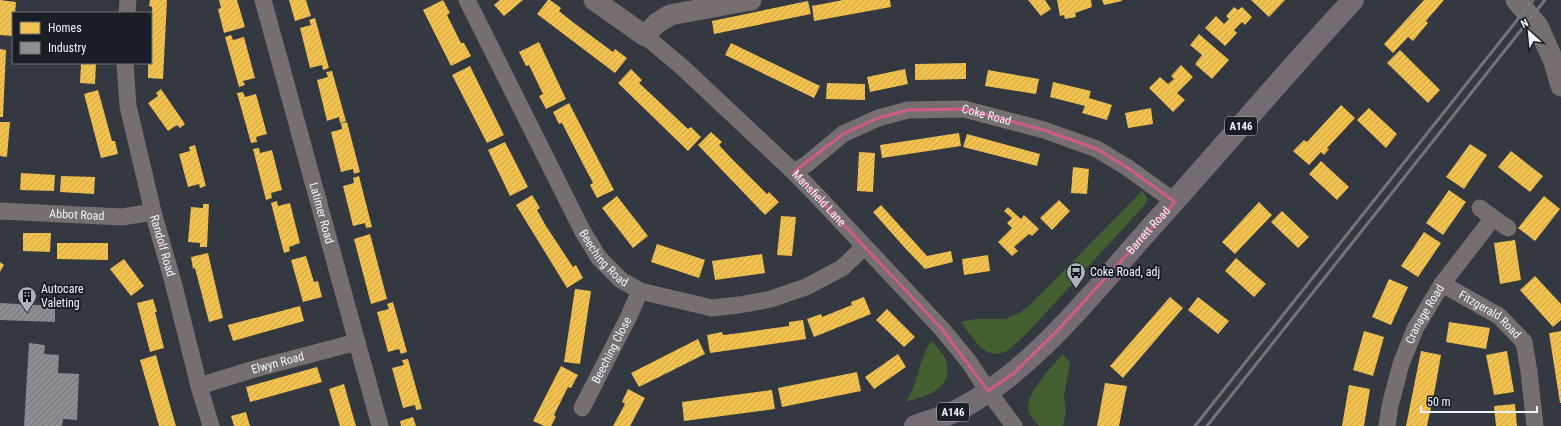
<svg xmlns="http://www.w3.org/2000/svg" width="1561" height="426" font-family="'Roboto Condensed',sans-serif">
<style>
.grass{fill:#435f30}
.homes{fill:url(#homes-hatch)}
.industry{fill:url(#industry-hatch)}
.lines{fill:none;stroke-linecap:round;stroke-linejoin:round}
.minor{stroke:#776e70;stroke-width:17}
.tertiary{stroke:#776e70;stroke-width:21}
.trunk{stroke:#746c72;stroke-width:22}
.rail{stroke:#767477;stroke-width:3}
.marked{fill:none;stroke:#cf5a8c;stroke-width:3;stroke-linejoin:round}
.labels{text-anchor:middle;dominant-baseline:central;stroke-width:4;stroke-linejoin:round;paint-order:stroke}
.shield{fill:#1a1e25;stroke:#aeb3bc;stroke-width:1}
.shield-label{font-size:11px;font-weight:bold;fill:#edf3fd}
.street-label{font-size:12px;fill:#edf3fd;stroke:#1a1e25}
.poi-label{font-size:12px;fill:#edf3fd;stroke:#1a1e25;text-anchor:start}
</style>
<defs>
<pattern id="homes-hatch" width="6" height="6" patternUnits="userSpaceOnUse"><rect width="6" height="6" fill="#f2c14e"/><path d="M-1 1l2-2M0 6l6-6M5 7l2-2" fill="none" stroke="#c7a34e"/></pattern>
<pattern id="industry-hatch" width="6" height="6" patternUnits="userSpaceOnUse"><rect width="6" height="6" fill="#8d8d92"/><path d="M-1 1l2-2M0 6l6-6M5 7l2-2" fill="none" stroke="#74757a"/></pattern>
</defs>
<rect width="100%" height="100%" fill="#343840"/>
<g class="grass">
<path d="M 1142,191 L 1147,198 L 1146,203 L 1142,208 L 1029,331 C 1021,338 1012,350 1001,353 C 983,359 970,333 961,322 L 975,319 L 1005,319 L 1019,313 L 1030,305 Z"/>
<path d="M 931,341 C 937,347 945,355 947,364 C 952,390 925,396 906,402 C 919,382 918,361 931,341 Z"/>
<path d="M 1063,354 L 1070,363 L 1064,397 L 1066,412 L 1063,426 L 1039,426 C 1036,422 1031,417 1029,413 C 1023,394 1052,367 1063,354 Z"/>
</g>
<g class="homes">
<polygon points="0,0 16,2 15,13 13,13 13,36 0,35"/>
<polygon points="150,0 167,0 163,79 148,78 148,63 151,63 152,7 149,6"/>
<polygon points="219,0 237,0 245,27 224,33 218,9 221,8"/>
<polygon points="289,0 306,0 311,16 295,21"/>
<polygon points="443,0 450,13 447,15 461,43 464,43 471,56 451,66 423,10"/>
<polygon points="500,0 523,0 504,16 494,5"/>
<polygon points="548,0 550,0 561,8 559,11 574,23 613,52 615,49 627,58 615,73 537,14"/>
<polygon points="843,0 890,0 891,7 814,21 812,6"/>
<polygon points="1028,0 1045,0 1051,9 1041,16"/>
<polygon points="1057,0 1091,0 1092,7 1075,13 1076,17 1065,19 1064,15 1060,16"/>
<polygon points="1102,0 1122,0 1122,1 1104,5"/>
<polygon points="1251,0 1285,0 1269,17"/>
<polygon points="1424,0 1444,0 1426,21 1428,23 1413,41 1408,37 1393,53 1384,44"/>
<polygon points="808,1 811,14 714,34 712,21"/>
<polygon points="1234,7 1238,10 1242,7 1252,17 1245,25 1242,22 1234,30 1237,33 1225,46 1205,28 1216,16 1224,24 1229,19 1226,16"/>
<polygon points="315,18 329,68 323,70 322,65 310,68 300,28 311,25 309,20"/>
<polygon points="1199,34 1229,60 1212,79 1195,64 1202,55 1190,45"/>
<polygon points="231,35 233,40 244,37 255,78 243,81 245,85 239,87 225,37"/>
<polygon points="539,42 566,99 546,109 539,96 543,94 529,65 526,66 519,52"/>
<polygon points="731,43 820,86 814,98 725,55"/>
<polygon points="0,49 6,50 3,117 0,117"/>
<polygon points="1400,50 1440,90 1428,103 1387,63"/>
<polygon points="81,63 96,63 95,84 80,83"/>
<polygon points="966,63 966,79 915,80 915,64"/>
<polygon points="1181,65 1193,77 1177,93 1185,100 1173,112 1149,88 1160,77 1168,84 1174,79 1171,76"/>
<polygon points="470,66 504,135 487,143 452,75"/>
<polygon points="631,69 642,80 639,83 653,96 688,129 691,127 701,137 688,151 618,83"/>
<polygon points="905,69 908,84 870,92 867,77"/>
<polygon points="988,70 1039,79 1036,94 985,86"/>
<polygon points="332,71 346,121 340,123 339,117 327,121 317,80 328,77 326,72"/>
<polygon points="1053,82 1091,91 1089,98 1112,105 1107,120 1082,113 1085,106 1050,97"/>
<polygon points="827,83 865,84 865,100 826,99"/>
<polygon points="161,89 185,124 180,128 177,125 168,131 148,103 158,96 156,93"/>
<polygon points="98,90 112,141 115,141 118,154 101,158 84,94"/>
<polygon points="243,92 245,97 256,94 267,134 256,137 257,142 251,143 237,93"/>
<polygon points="569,103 614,190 597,198 590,185 593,183 584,166 562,123 559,124 553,112"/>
<polygon points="1341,105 1355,118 1327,148 1329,149 1324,155 1321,152 1309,165 1293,151 1304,140 1307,142"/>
<polygon points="1151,108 1153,124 1128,128 1125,113"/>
<polygon points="1369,108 1397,134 1386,148 1357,120"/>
<polygon points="0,122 10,122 7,157 0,156"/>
<polygon points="347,122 360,172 354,174 353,169 341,172 331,132 342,129 341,123"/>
<polygon points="711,132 722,142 719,145 732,159 767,194 769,192 779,202 765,215 698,145"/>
<polygon points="959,133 961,146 882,158 880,145"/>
<polygon points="967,134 1040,154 1037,166 963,147"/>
<polygon points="505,142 528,187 510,196 488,150"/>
<polygon points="1470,144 1487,155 1464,189 1446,177"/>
<polygon points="195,145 206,186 200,188 199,184 188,187 179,154 190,151 189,147"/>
<polygon points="259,148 260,153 272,150 282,190 271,193 272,198 266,200 253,149"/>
<polygon points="1511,151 1543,176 1530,192 1498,167"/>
<polygon points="859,152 875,153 873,192 857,191"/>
<polygon points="1321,161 1349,187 1337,200 1309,174"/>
<polygon points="1073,167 1089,169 1087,194 1071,193"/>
<polygon points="21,173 55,175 54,191 20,190"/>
<polygon points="61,176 95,177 94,194 60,192"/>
<polygon points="359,176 372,227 366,228 365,223 353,226 343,186 354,183 353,178"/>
<polygon points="1449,190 1466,202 1443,235 1426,223"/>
<polygon points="532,195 540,208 537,210 546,226 573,267 576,265 583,278 567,288 516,205"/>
<polygon points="617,196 648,236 633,248 602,208"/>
<polygon points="1544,196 1560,209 1535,241 1518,228"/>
<polygon points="1059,200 1070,211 1052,230 1040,218"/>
<polygon points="277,201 278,206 290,203 300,243 289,247 290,251 284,253 271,203"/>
<polygon points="1259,202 1272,215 1235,254 1222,242"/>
<polygon points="203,204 209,204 207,247 200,247 200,243 188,242 191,207 203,208"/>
<polygon points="881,205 927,256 951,251 953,262 925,269 905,248 873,212"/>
<polygon points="1008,207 1021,219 1024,215 1039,229 1032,236 1029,234 1014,247 1018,251 1012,256 998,242 1012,228 1007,223 1012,218 1004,211"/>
<polygon points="1282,211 1309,237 1298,248 1271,222"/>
<polygon points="781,216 796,217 792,256 777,255"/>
<polygon points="1424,232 1441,243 1418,277 1401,266"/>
<polygon points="23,233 51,233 50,252 23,251"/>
<polygon points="370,234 387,299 371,304 354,239"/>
<polygon points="1515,240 1521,280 1500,284 1494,243"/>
<polygon points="57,243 108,243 108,260 57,259"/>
<polygon points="657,244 705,260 699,278 651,262"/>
<polygon points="208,253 223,318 209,322 195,268 193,269 191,257"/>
<polygon points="762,254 765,273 715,280 712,261"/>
<polygon points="988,255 990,271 964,275 962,259"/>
<polygon points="306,256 314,282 318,281 322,297 303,302 291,260"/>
<polygon points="1236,258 1266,284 1254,297 1225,271"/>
<polygon points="124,259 144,286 131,296 110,269"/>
<polygon points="0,262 4,265 0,272"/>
<polygon points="1535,276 1561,304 1561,320 1553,327 1520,290"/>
<polygon points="1389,279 1408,287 1391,325 1372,317"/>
<polygon points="575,289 591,291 580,364 564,362"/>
<polygon points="864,297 871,314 814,337 807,319 821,314 822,317 852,305 851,302"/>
<polygon points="1170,297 1183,308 1123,378 1110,366"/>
<polygon points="1198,297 1229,321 1218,334 1188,310"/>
<polygon points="153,299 157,312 155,312 164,348 150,352 137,303"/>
<polygon points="393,302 407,352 401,354 399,349 388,352 377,312 389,309 387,304"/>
<polygon points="300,306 304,321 233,341 228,325"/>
<polygon points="887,309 915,337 904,347 876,320"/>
<polygon points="803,320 806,339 710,353 707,335 722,332 723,335 740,333 789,326 789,322"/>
<polygon points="1449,322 1490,328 1486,349 1446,342"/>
<polygon points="1364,331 1384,337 1373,376 1353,370"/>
<polygon points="1561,331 1561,403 1560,403 1549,333"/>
<polygon points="698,339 705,354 639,387 631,373"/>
<polygon points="1421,351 1441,355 1435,389 1427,426 1406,426"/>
<polygon points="1507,351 1514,392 1494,395 1486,355"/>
<polygon points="898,354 906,367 874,389 865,377"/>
<polygon points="156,355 171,409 176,426 159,426 140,360"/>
<polygon points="408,359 422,409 416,410 415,405 403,408 392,368 404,365 402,360"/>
<polygon points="561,366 578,375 571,388 568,387 554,415 556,417 551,426 544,426 533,421"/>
<polygon points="317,367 322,382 250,402 246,387"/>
<polygon points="857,372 861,391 782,407 778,388"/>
<polygon points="1105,383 1127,386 1119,426 1097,426"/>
<polygon points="344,384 349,402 356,426 340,426 329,389"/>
<polygon points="1349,385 1370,389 1364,426 1342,426"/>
<polygon points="628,389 645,398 630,426 613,426 625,404 622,402"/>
<polygon points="772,390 775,409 684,421 682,402"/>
<polygon points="1515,404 1517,426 1496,426 1494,406"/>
<polygon points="246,412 250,426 234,426 231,416"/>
<polygon points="413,417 416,426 401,426 400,421"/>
</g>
<g class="industry">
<polygon points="0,303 55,306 55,322 0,320"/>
<polygon points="29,343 45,345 44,354 59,355 58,373 79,374 77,420 63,419 62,426 24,426"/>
</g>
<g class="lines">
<g class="minor">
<path id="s1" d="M 263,0 L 380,426"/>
<path id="s2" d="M 467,0 L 583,232 L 599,258 L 621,280 L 640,291 L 712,308 L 739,305 L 771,299 L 806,287 L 842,268 L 864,247"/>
<polyline points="127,13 128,0"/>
<path id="s3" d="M 645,36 L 681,66 L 794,172 L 822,201 L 942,329 L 969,362 L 988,391 L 1014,426"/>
<path id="s4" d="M 125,63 L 128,106 L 153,212 L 173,282 L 199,386 L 211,426"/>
<path id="s5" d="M 794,172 L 807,164 L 843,134 L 878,118 L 908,110 L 964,109 L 1044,130 L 1097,149 L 1128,168 L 1175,202"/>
<polyline points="1480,208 1493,218"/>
<path id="s6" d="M 0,211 L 122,217 L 153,212"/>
<path id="s7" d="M 1442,284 L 1499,316 L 1524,342 L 1529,372 L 1535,426"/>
<path id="s8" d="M 199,386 L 258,368 L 357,342"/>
<path id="s9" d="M 582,408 L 628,318 L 640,291"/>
<path id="s10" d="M 1387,426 L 1390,406 L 1401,364 L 1415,329 L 1442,284 L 1493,218 L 1508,228"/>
</g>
<g class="tertiary">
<polyline points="594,0 645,36 657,23 670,15 751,0"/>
<polyline points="1516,0 1538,26 1554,62 1561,86"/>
</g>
<path class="trunk" id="s11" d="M 915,426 C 929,421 945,417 958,410 C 1032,371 1090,296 1145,234 C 1215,157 1282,77 1353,0"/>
<g class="rail">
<polyline points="1195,426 1533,0"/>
<polyline points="1207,426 1545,0"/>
</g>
</g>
<path class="marked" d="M 964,109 L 1044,130 L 1097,149 L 1128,168 L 1175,202 L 1058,330 L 1014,373 L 988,391 L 942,329 L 794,172 L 843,134 L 878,118 L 908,110 Z"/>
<defs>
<g id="bus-pin" transform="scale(1)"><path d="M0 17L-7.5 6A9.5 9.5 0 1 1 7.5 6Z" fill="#acb2bb" stroke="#1a1e25"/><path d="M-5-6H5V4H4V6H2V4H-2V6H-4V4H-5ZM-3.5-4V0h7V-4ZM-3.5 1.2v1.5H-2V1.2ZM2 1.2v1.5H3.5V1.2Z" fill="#111"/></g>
<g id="building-pin" transform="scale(1)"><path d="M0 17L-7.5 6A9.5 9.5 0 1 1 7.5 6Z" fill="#acb2bb" stroke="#1a1e25"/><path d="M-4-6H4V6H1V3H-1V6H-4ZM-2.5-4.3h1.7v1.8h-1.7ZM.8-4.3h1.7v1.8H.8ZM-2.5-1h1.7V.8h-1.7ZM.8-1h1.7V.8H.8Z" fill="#111"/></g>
</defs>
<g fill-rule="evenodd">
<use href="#bus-pin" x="1076" y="272"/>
<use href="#building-pin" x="27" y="296"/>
</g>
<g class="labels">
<g class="shield">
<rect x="1225" y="117" width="32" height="18" rx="3"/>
<rect x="937" y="403" width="32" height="18" rx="3"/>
</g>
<g class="shield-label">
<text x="1241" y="126">A146</text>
<text x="953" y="412">A146</text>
</g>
<g class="street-label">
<text stroke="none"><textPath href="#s5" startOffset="211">Coke Road</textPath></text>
<text stroke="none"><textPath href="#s3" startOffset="238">Mansfield Lane</textPath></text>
<text stroke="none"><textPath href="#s1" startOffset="221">Latimer Road</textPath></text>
<text stroke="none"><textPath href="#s6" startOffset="77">Abbot Road</textPath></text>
<text stroke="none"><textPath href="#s11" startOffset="309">Barrett Road</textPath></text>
<text stroke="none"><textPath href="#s4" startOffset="187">Randolf Road</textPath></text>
<text stroke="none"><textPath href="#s2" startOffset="293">Beeching Road</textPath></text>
<text stroke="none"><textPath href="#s10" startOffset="119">Cranage Road</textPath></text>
<text stroke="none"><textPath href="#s7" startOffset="57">Fitzgerald Road</textPath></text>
<text stroke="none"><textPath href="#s9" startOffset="65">Beeching Close</textPath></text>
<text stroke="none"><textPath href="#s8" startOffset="82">Elwyn Road</textPath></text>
</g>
<g class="poi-label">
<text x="1090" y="272">Coke Road, adj</text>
<text x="41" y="289">Autocare<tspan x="41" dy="14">Valeting</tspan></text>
</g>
</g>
<rect x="12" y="12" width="140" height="52" fill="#1a1e25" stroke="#6e737b"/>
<rect x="20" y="22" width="20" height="12" fill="#f2c14e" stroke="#6e737b"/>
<text x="48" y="32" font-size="12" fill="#edf3fd">Homes</text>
<rect x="20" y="42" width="20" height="12" fill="#8d8d92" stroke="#6e737b"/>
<text x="48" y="52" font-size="12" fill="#edf3fd">Industry</text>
<g transform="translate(1529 32) rotate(333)" stroke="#1a1e25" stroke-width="3" paint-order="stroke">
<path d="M0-3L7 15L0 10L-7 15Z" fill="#edf3fd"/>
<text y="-6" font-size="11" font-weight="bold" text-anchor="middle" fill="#edf3fd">N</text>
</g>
<path d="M1421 406v6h116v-6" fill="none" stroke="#edf3fd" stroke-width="2"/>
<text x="1427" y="406" font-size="12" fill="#edf3fd" stroke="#1a1e25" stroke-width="3" paint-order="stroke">50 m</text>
</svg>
